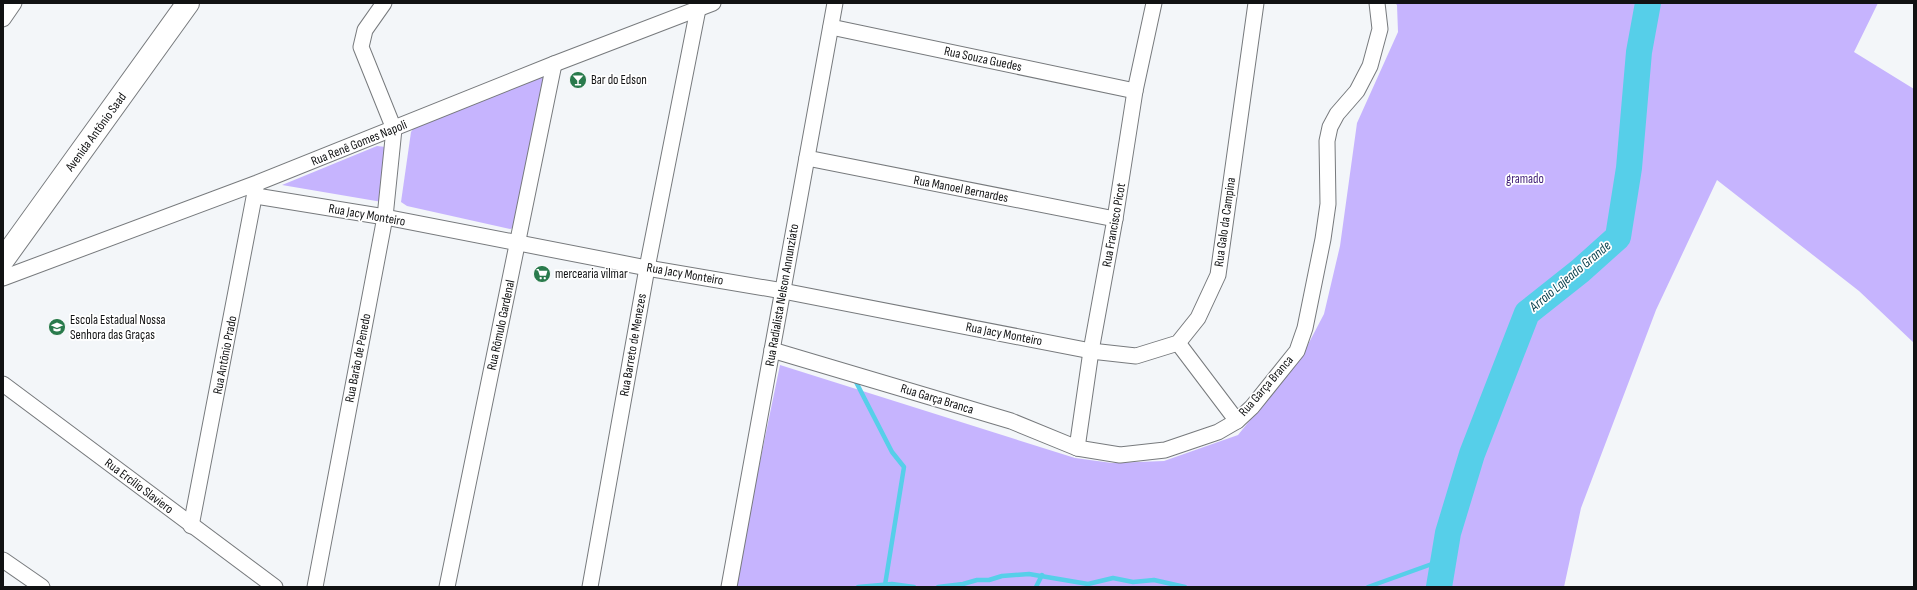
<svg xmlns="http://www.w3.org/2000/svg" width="1917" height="590" font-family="'Sofia Sans Condensed',sans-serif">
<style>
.green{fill:#c6b4fe}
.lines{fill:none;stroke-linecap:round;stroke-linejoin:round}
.stream{stroke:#56cfe9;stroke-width:4.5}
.river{stroke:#56cfe9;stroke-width:26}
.street-casing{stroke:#777a7d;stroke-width:17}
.secondary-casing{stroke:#777a7d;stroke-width:24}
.street{stroke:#fff;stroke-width:15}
.secondary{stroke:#fff;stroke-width:22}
.labels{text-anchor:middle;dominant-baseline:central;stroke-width:3.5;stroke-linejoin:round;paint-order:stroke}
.street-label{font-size:13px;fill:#111213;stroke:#fff}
.poi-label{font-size:13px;fill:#111213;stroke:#fff;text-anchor:start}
.park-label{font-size:13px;fill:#3f1d76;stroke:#fff}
.water-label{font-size:14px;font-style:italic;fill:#09414d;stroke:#fff}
</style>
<rect width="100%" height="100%" fill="#f3f6f9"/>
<g class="green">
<polygon points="1395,3 1878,3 1854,52 1914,89 1914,343 1859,291 1717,180 1656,310 1581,508 1564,587 734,587 780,365 1075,458 1112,463 1164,461 1238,435 1302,356 1324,314 1340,246 1357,123 1398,32 1397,5"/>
<polygon points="542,74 546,78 516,227 510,229 407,206 401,202 411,132 415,126"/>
<polygon points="377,146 386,147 382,202 282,185"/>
</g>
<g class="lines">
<g class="stream">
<polyline points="855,380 892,452 904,467 885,585"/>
<polyline points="858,587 892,584 914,587"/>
<polyline points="938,587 963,584 977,580 989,580 1002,576 1029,574 1088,584 1113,578 1133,582 1154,580 1185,587"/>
<polyline points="1036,587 1042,575"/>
<polyline points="1368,587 1443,560"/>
</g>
<polyline class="river" points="1439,587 1448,533 1472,454 1527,313 1580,271 1618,237 1629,168 1639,52 1648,3"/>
<g class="street-casing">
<g id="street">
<polyline points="3,19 14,3"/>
<polyline points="831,27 1135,91"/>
<polyline points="807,158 1115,219"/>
<polyline points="256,196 385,217 647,268 783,291 1091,351 1136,356 1178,343 1198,318 1218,275 1256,3"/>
<polyline points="3,278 257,183 554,64 713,3"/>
<polyline points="1178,343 1237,421"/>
<polyline points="772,350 1011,421 1077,448 1120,455 1165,450 1218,432 1237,421 1252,407 1297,351 1305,328 1323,239 1328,204 1327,141 1330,127 1337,114 1357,91 1370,66 1380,29 1377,3"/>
<polyline points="3,384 275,587"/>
<polyline points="1077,448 1091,351 1115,219 1135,91 1154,3"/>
<polyline points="191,526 256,187"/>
<polyline points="3,560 42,587"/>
<polyline points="315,587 385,217 394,129 361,47 365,30 384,3"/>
<polyline points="447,587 554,64"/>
<polyline points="590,587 647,268 698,9"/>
<polyline points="729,587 835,3"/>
</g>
</g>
<g class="secondary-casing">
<polyline id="secondary" points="3,260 188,3"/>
</g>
<use href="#street" class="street"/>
<use href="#secondary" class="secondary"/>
</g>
<defs>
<g id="bar-disc" transform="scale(0.9)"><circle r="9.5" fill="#297a4c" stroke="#fff"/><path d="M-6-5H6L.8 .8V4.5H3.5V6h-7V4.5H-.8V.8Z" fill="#fff"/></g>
<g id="supermarket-disc" transform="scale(0.9)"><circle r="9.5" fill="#297a4c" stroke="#fff"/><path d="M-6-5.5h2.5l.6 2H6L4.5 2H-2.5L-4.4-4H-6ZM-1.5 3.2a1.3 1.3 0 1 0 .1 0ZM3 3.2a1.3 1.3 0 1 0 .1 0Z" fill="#fff"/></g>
<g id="school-disc" transform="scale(0.9)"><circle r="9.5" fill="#297a4c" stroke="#fff"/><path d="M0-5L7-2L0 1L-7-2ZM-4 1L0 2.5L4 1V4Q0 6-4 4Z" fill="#fff"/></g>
</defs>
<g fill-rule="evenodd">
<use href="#bar-disc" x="578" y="80"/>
<use href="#supermarket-disc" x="542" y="274"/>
<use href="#school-disc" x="57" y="327"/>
</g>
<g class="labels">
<g class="street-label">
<text transform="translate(983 59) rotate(12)">Rua Souza Guedes</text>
<text transform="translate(96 132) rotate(-54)">Avenida Antônio Saad</text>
<text transform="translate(359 143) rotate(-22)">Rua Renê Gomes Napoli</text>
<text transform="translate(961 189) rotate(11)">Rua Manoel Bernardes</text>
<text transform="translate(367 215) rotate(10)">Rua Jacy Monteiro</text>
<text transform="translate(1225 222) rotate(-82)">Rua Galo da Campina</text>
<text transform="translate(1114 225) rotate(-80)">Rua Francisco Picot</text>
<text transform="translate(685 274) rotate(10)">Rua Jacy Monteiro</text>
<text transform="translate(782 295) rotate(-80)">Rua Radialista Nelson Annunziato</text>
<text transform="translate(501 325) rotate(-78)">Rua Rômulo Gardenal</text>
<text transform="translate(1004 334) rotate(11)">Rua Jacy Monteiro</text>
<text transform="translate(633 345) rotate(-80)">Rua Barreto de Menezes</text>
<text transform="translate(225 355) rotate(-79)">Rua Antônio Prado</text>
<text transform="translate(358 358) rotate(-79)">Rua Barão de Penedo</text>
<text transform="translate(1266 386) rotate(-49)">Rua Garça Branca</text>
<text transform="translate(937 399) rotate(17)">Rua Garça Branca</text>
<text transform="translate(139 486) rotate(37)">Rua Ercílio Slaviero</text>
</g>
<g class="poi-label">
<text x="591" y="80">Bar do Edson</text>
<text x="555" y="274">mercearia vilmar</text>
<text x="70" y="320">Escola Estadual Nossa<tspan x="70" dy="15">Senhora das Graças</tspan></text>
</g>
<g class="park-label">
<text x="1525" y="179">gramado</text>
</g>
<g class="water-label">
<text transform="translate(1570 276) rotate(-40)">Arroio Lajeado Grande</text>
</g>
</g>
<rect width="1917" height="590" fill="none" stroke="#111213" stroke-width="8"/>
</svg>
